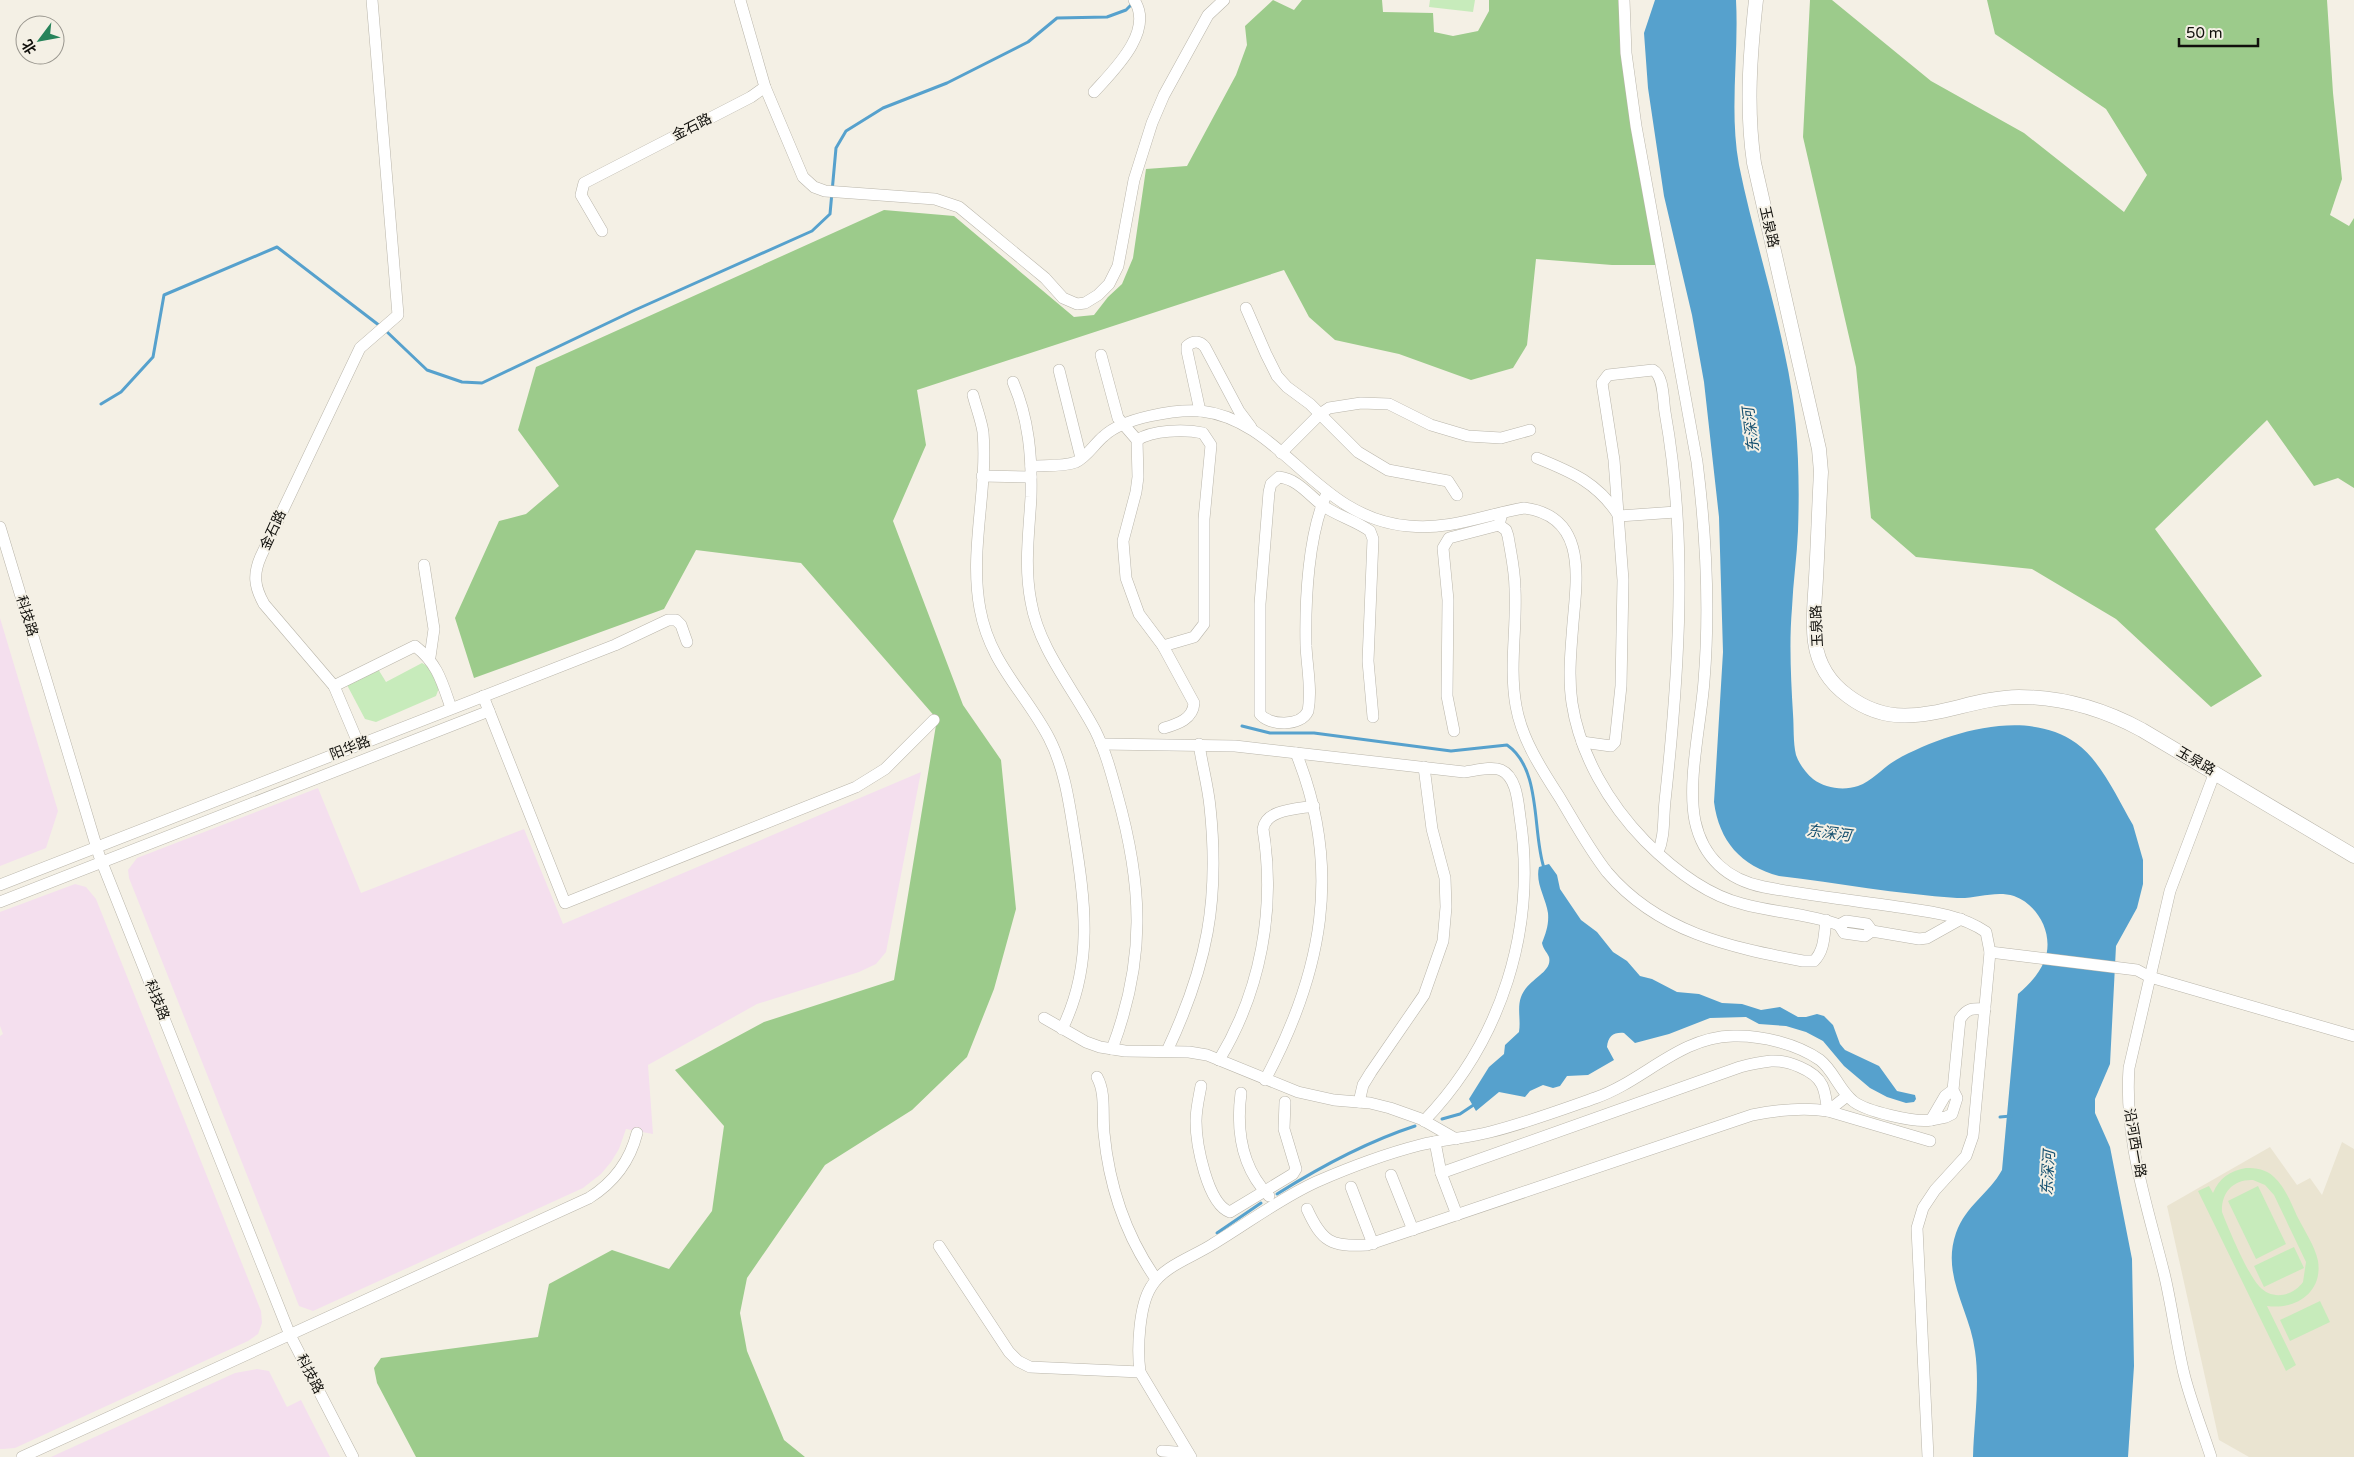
<svg xmlns="http://www.w3.org/2000/svg" width="2354" height="1457" font-family="'Varela Round','Noto Sans SC',sans-serif">
<style>
.built{fill:#eae4d1}
.industrial{fill:#f4dfee}
.green{fill:#c7ebbb;fill-rule:evenodd}
.forest{fill:#9ccb8b}
.water{fill:#56a1cd}
.lines{fill:none;stroke-linecap:round;stroke-linejoin:round}
.stream{stroke:#56a1cd;stroke-width:3}
.minor-casing{stroke:#b9b5aa;stroke-width:12}
.tertiary-casing{stroke:#b9b5aa;stroke-width:15}
.minor{stroke:#fff;stroke-width:11}
.tertiary{stroke:#fff;stroke-width:14}
.labels{text-anchor:middle;dominant-baseline:central;stroke-width:4;stroke-linejoin:round;paint-order:stroke}
.street-label{font-size:14px;fill:#11100c;stroke:#f4f0e5}
.water-label{font-size:15px;font-style:italic;fill:#16506f;stroke:#f4f0e5}
</style>
<rect width="100%" height="100%" fill="#f4f0e5"/>
<polygon class="built" points="2342,1142 2354,1149 2354,1457 2249,1457 2219,1440 2167,1206 2270,1147 2297,1185 2310,1178 2322,1195"/>
<g class="industrial">
<polygon points="0,618 58,811 46,848 0,866"/>
<polygon points="921,772 886,952 876,964 859,972 757,1004 648,1065 653,1134 626,1129 619,1149 611,1162 601,1174 583,1188 313,1311 299,1306 129,878 128,870 137,858 318,788 361,893 524,829 563,924"/>
<polygon points="75,884 86,887 96,899 261,1311 262,1323 258,1334 248,1341 15,1448 3,1449 0,1449 0,1036 3,1034 0,1026 0,912"/>
<polygon points="257,1369 269,1371 287,1407 301,1400 330,1457 51,1457 235,1373"/>
</g>
<g class="green">
<polygon points="1430,0 1475,0 1473,12 1429,7"/>
<polygon points="422,663 429,667 439,688 436,696 376,722 365,719 347,685 378,669 386,682"/>
<path d="M 2246,1168 C 2256,1168 2266,1169 2274,1177 C 2285,1187 2291,1203 2297,1216 C 2304,1230 2315,1246 2318,1261 C 2323,1293 2295,1310 2267,1306 L 2296,1365 L 2286,1371 L 2198,1191 L 2209,1186 L 2213,1193 C 2219,1178 2230,1171 2246,1168 ZM 2253,1180 L 2265,1185 L 2274,1195 L 2306,1262 L 2303,1282 C 2293,1296 2272,1301 2259,1286 C 2247,1273 2229,1230 2222,1212 C 2221,1193 2233,1179 2253,1180 Z"/>
<polygon points="2258,1186 2286,1244 2256,1259 2228,1201"/>
<polygon points="2294,1247 2304,1268 2264,1287 2254,1266"/>
<polygon points="2320,1301 2330,1322 2290,1341 2280,1320"/>
</g>
<g class="forest">
<polygon points="1273,0 1294,10 1302,0 1382,0 1383,12 1433,13 1434,32 1453,36 1478,31 1489,11 1489,0 1620,0 1658,265 1612,265 1536,259 1527,345 1513,368 1471,380 1399,354 1335,340 1309,317 1284,270 917,390 926,445 893,521 963,705 1001,760 1016,909 994,989 967,1057 912,1110 825,1165 747,1278 740,1313 747,1351 784,1440 805,1457 416,1457 377,1383 374,1368 381,1358 538,1337 549,1284 612,1250 669,1269 712,1211 724,1126 675,1070 764,1022 894,980 937,719 801,563 696,550 664,609 474,678 455,618 499,521 526,514 559,486 518,430 536,367 884,210 954,216 1074,317 1094,315 1108,297 1122,284 1133,258 1146,169 1187,166 1236,75 1247,45 1245,26"/>
<polygon points="1810,0 1832,0 1931,81 2024,133 2124,212 2147,175 2106,109 1995,34 1987,0 2327,0 2333,93 2342,179 2330,215 2349,226 2354,218 2354,488 2338,478 2314,486 2267,420 2155,529 2262,676 2211,707 2116,619 2032,569 1916,557 1871,518 1856,367 1803,137"/>
</g>
<g class="water">
<path d="M 1655,0 L 1736,0 C 1739,55 1729,110 1739,165 C 1752,229 1772,291 1785,355 C 1798,413 1800,472 1798,531 C 1797,557 1793,582 1792,608 C 1789,643 1791,679 1793,714 C 1794,727 1793,742 1796,755 C 1799,764 1806,773 1813,779 C 1825,788 1843,791 1858,786 C 1873,781 1883,767 1896,760 C 1945,733 2026,707 2076,743 C 2102,762 2117,798 2133,825 L 2143,860 L 2143,884 L 2137,908 L 2116,946 L 2110,1064 L 2095,1099 L 2095,1113 L 2110,1147 L 2132,1259 L 2134,1366 L 2128,1457 L 1973,1457 C 1974,1422 1980,1385 1975,1351 C 1970,1310 1941,1276 1956,1233 C 1966,1205 1989,1194 2002,1170 L 2018,994 C 2029,985 2038,975 2044,962 C 2055,936 2039,905 2014,896 C 1995,890 1976,899 1957,898 C 1897,894 1838,883 1779,876 C 1741,866 1719,841 1714,802 L 1723,652 L 1719,517 L 1704,382 L 1692,315 L 1664,196 L 1648,88 L 1644,33 Z"/>
<path d="M 1549,864 L 1557,875 L 1560,889 L 1581,920 L 1597,932 L 1613,952 L 1627,961 L 1640,976 L 1652,979 L 1677,992 L 1699,994 L 1722,1003 L 1742,1004 L 1761,1010 L 1780,1007 L 1798,1017 L 1806,1017 L 1817,1014 L 1824,1016 L 1833,1025 L 1840,1044 L 1845,1050 L 1879,1066 L 1897,1091 L 1915,1095 L 1916,1099 L 1914,1102 L 1906,1103 L 1887,1097 L 1870,1088 L 1844,1066 L 1823,1041 L 1806,1032 L 1786,1026 L 1759,1024 L 1746,1017 L 1710,1018 L 1669,1034 L 1635,1043 L 1624,1033 C 1614,1032 1608,1036 1607,1047 L 1614,1060 L 1588,1075 L 1567,1076 L 1560,1086 L 1553,1088 L 1543,1085 L 1530,1091 L 1525,1097 L 1499,1092 L 1476,1111 L 1469,1099 L 1489,1067 L 1504,1054 L 1505,1045 L 1519,1032 C 1521,1020 1517,1008 1521,997 C 1527,979 1553,973 1549,957 C 1547,952 1543,949 1542,943 C 1546,933 1549,924 1548,913 C 1546,898 1535,883 1539,867 Z"/>
</g>
<g class="lines">
<g class="stream">
<polyline points="385,330 427,370 462,382 482,383 635,310 812,231 830,214 836,148 846,131 883,108 947,83 1028,42 1057,18 1107,17 1126,10 1132,4"/>
<polyline points="101,404 121,392 153,357 164,295 277,247 380,326"/>
<path d="M 1242,726 L 1270,733 L 1314,733 L 1451,751 L 1507,745 C 1542,769 1532,832 1544,868"/>
<polyline points="2000,1117 2011,1116"/>
<polyline points="1442,1119 1460,1114 1475,1104"/>
<path d="M 1277,1194 C 1320,1167 1366,1142 1415,1126"/>
<polyline points="1217,1233 1261,1203"/>
</g>
<g class="minor-casing">
<g id="minor">
<path d="M 1624,0 L 1626,53 L 1636,126 L 1697,462 C 1706,534 1710,609 1704,681 C 1701,723 1687,781 1695,821 C 1703,858 1728,880 1764,887 C 1807,895 1849,900 1892,906 C 1924,911 1958,913 1986,932 L 1990,952 L 1973,1136 L 1966,1156 L 1935,1190 L 1923,1208 L 1917,1228 L 1928,1457"/>
<polyline points="765,87 803,177 814,187 825,191 935,199 959,207 1045,278 1063,298 1077,304 1085,303 1098,295 1109,284 1118,266 1134,180 1152,123 1164,95 1208,15 1224,0"/>
<path d="M 1094,92 C 1113,71 1155,31 1134,0"/>
<polyline points="602,231 581,195 584,183 751,97 765,87 740,0"/>
<polyline points="1246,308 1266,354 1277,376 1287,387 1310,404 1358,452 1388,470 1448,481 1457,495"/>
<path d="M 1101,355 L 1118,418 L 1137,440 L 1138,477 L 1136,492 L 1123,541 L 1126,578 L 1139,614 L 1163,646 L 1194,703 C 1193,719 1178,724 1164,728"/>
<polyline points="1059,370 1081,458"/>
<path d="M 1013,382 C 1029,419 1032,457 1031,497 C 1029,532 1024,567 1031,602 C 1039,649 1073,688 1095,730 C 1105,750 1111,772 1117,794 C 1143,886 1146,959 1112,1049"/>
<path d="M 973,395 C 976,407 981,419 983,432 C 988,491 969,550 980,609 C 990,664 1025,692 1049,738 C 1064,767 1069,801 1074,833 C 1085,900 1094,965 1062,1029"/>
<path d="M 1200,411 L 1187,351 L 1187,346 C 1194,340 1200,341 1205,347 L 1239,411 L 1251,427"/>
<path d="M 1137,440 C 1153,430 1184,429 1203,433 L 1211,445 L 1204,519 L 1204,624 L 1194,637 L 1163,646"/>
<polyline points="1281,453 1320,414 1329,408 1361,403 1389,404 1431,425 1468,436 1501,438 1530,430"/>
<path d="M 1537,458 C 1572,472 1598,483 1619,516 L 1676,512"/>
<path d="M 1031,466 C 1045,465 1063,467 1076,462 C 1087,457 1095,443 1104,436 C 1123,418 1175,409 1201,411 C 1283,420 1316,519 1409,526 C 1451,530 1484,515 1524,508 C 1587,516 1577,577 1573,623 C 1571,649 1568,676 1572,703 C 1580,755 1609,804 1645,841 C 1672,868 1706,895 1743,904 C 1775,913 1807,913 1839,925"/>
<polyline points="982,476 1031,477"/>
<path d="M 1327,493 C 1308,534 1305,601 1306,646 C 1307,667 1312,690 1308,711 C 1301,727 1269,726 1260,714 L 1260,604 L 1269,492 L 1271,484 L 1279,477 C 1297,479 1308,494 1322,505 C 1337,516 1355,520 1370,531 L 1373,539 L 1368,661 L 1373,717"/>
<path d="M 1502,513 L 1499,525 L 1506,530 L 1508,536 C 1511,554 1515,571 1515,589 C 1517,629 1509,666 1516,706 C 1522,740 1542,770 1560,798 C 1575,823 1589,849 1607,872 C 1658,932 1729,947 1803,961 L 1814,961 C 1825,950 1824,934 1826,920"/>
<polyline points="0,527 99,855 290,1335 353,1457"/>
<polyline points="424,565 434,629 430,657"/>
<path d="M 334,686 L 415,646 C 438,664 442,682 451,708"/>
<polyline points="483,696 565,903 856,787 885,769 934,720"/>
<polyline points="1454,731 1447,696 1448,600 1443,548 1449,538 1499,525"/>
<path d="M 1582,742 L 1611,746 L 1615,742 L 1621,686 L 1623,580 L 1614,460 L 1602,383 L 1608,375 L 1653,370 C 1664,376 1663,400 1665,412 C 1688,540 1679,673 1665,801 C 1663,819 1665,836 1658,852"/>
<path d="M 1101,744 L 1235,746 L 1464,772 C 1474,771 1492,766 1501,770 C 1517,777 1518,803 1520,817 C 1537,928 1502,1040 1424,1121"/>
<path d="M 359,745 L 334,686 L 264,604 C 254,586 253,574 261,556 L 360,348 L 398,315 L 372,0"/>
<polyline points="0,885 615,645 668,620 676,620 681,625 687,642"/>
<polyline points="0,902 489,711"/>
<polyline points="1872,931 1865,936 1844,933 1839,925 1846,921 1867,924 1872,931 1919,939 1927,938 1961,919"/>
<polyline points="1990,952 2137,970 2150,977 2354,1036"/>
<polyline points="1044,1018 1086,1042 1100,1047 1125,1051 1189,1052 1207,1055 1298,1092 1334,1100 1370,1103 1390,1108 1421,1119 1456,1139"/>
<path d="M 1167,1051 C 1207,966 1220,901 1210,807 C 1208,786 1202,765 1199,744"/>
<path d="M 1219,1060 C 1261,991 1276,908 1263,829 C 1266,809 1297,809 1314,806"/>
<path d="M 1097,1077 C 1106,1093 1102,1114 1104,1133 C 1109,1185 1126,1236 1156,1279"/>
<path d="M 1265,1080 C 1322,973 1343,869 1296,753"/>
<path d="M 1201,1086 C 1199,1097 1196,1109 1196,1121 C 1196,1143 1207,1204 1230,1212 L 1293,1174 L 1296,1169 L 1284,1129 L 1285,1102"/>
<path d="M 1953,1090 L 1945,1096 L 1931,1120 L 1946,1117 L 1952,1114 L 1957,1098 L 1953,1090 L 1960,1019 C 1967,1008 1973,1008 1985,1009"/>
<path d="M 1241,1093 C 1236,1131 1242,1168 1269,1196"/>
<polyline points="1359,1102 1363,1085 1371,1072 1424,995 1443,941 1446,907 1445,878 1432,829 1424,767"/>
<polyline points="1435,1142 1441,1173 1457,1215"/>
<path d="M 1441,1173 L 1740,1067 C 1751,1064 1761,1062 1771,1061 C 1787,1060 1815,1070 1822,1085 C 1826,1093 1826,1103 1828,1111 L 1847,1096"/>
<polyline points="1391,1175 1413,1230"/>
<polyline points="1351,1187 1373,1244"/>
<path d="M 1307,1209 C 1322,1242 1331,1247 1367,1245 L 1752,1115 C 1777,1110 1803,1107 1828,1111 L 1930,1141"/>
<polyline points="939,1246 1009,1352 1018,1361 1030,1367 1140,1372"/>
<polyline points="1162,1451 1188,1453"/>
<path d="M 22,1457 L 589,1198 C 613,1183 630,1161 637,1133"/>
<path d="M 1191,1457 L 1140,1372 C 1137,1349 1139,1306 1151,1287 C 1163,1266 1193,1257 1213,1244 C 1248,1223 1279,1199 1316,1182 C 1348,1168 1385,1154 1420,1145 C 1443,1139 1467,1138 1490,1132 C 1526,1123 1561,1110 1595,1098 C 1644,1081 1679,1037 1733,1036 C 1761,1035 1797,1044 1820,1060 C 1834,1071 1839,1090 1853,1101 C 1865,1111 1915,1123 1931,1120"/>
<path d="M 2211,1457 C 2202,1429 2191,1402 2184,1374 C 2176,1341 2172,1306 2164,1273 C 2147,1205 2124,1139 2129,1068 L 2170,891 L 2215,772"/>
</g>
</g>
<g class="tertiary-casing">
<path id="tertiary" d="M 1756,0 C 1750,55 1746,108 1754,163 L 1819,449 L 1821,472 C 1819,507 1818,543 1816,578 C 1815,599 1812,621 1815,642 C 1818,664 1830,683 1848,696 C 1905,739 1957,698 2019,697 C 2064,697 2103,709 2142,730 L 2354,856"/>
</g>
<use href="#minor" class="minor"/>
<use href="#tertiary" class="tertiary"/>
</g>
<g class="labels">
<g class="street-label">
<text transform="translate(692 127) rotate(-27)">金石路</text>
<text transform="translate(1769 227) rotate(77)">玉泉路</text>
<text transform="translate(273 530) rotate(-65)">金石路</text>
<text transform="translate(27 616) rotate(73)">科技路</text>
<text transform="translate(1817 626) rotate(-93)">玉泉路</text>
<text transform="translate(350 748) rotate(-21)">阳华路</text>
<text transform="translate(2196 761) rotate(30)">玉泉路</text>
<text transform="translate(157 1000) rotate(68)">科技路</text>
<text transform="translate(2135 1143) rotate(80)">沿河西一路</text>
<text transform="translate(310 1374) rotate(63)">科技路</text>
</g>
<g class="water-label">
<text transform="translate(1751 430) rotate(-97)">东深河</text>
<text transform="translate(1829 833) rotate(7)">东深河</text>
<text transform="translate(2048 1173) rotate(-87)">东深河</text>
</g>
</g>
<g transform="translate(40 40) rotate(238)"><circle r="24" fill="#f4f0e5" stroke="#99968e"/>
<path d="M0-4L9 19L0 12L-9 19Z" fill="#27835a"/>
<text y="-8" font-size="14" font-weight="bold" text-anchor="middle" fill="#11100c">北</text>
</g>
<path d="M2179 38v8h79v-8" fill="none" stroke="#11100c" stroke-width="2.5"/>
<text x="2186" y="38" font-size="15" fill="#11100c" stroke="#f4f0e5" stroke-width="4" paint-order="stroke">50 m</text>
</svg>
